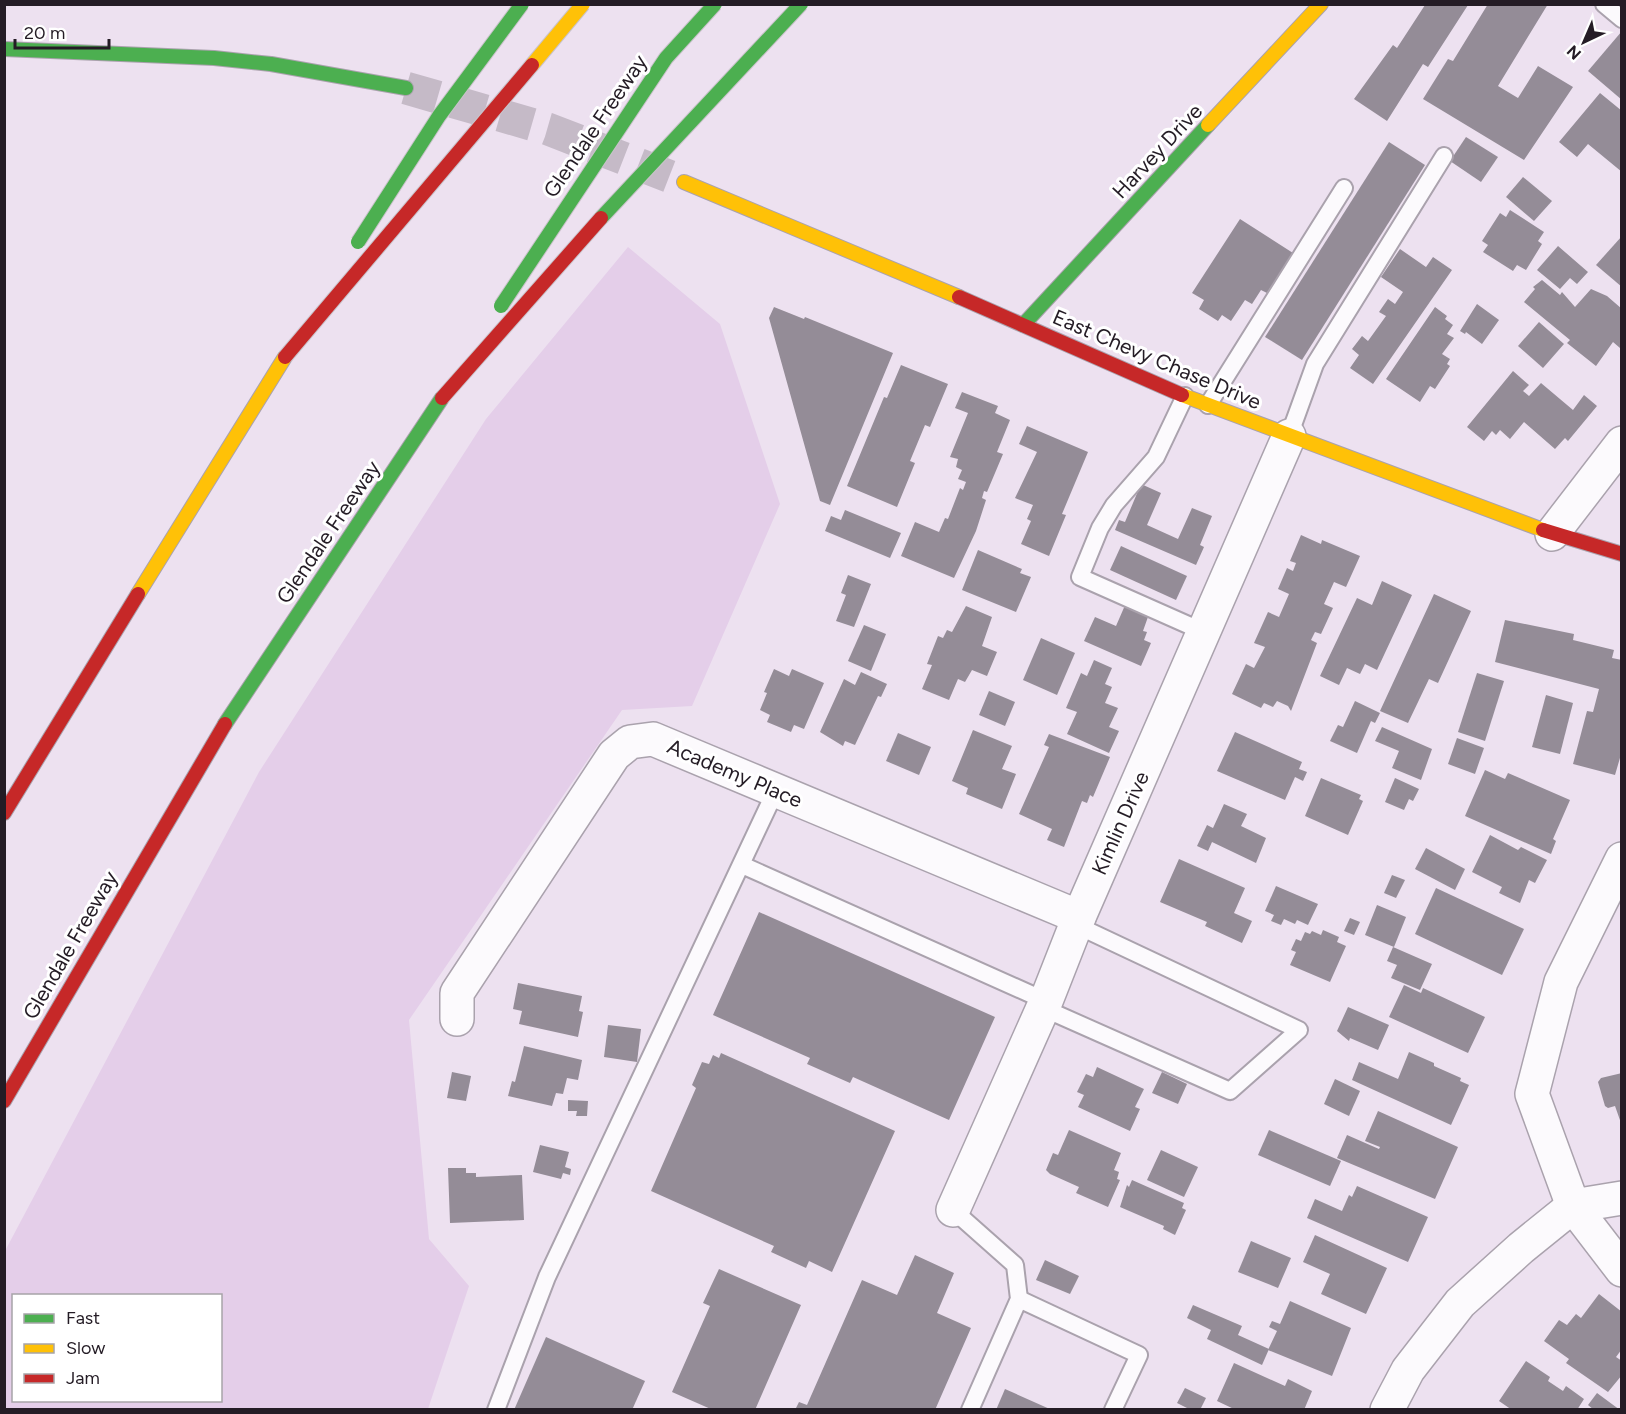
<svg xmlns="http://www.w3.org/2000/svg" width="1626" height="1414" font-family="Figtree,sans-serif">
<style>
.green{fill:#e4cee9;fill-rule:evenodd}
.building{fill:#948c97}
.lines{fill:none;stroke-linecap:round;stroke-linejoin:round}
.secondary-tunnel{stroke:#c5bac7;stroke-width:33;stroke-dasharray:33 16;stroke-linecap:butt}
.lane-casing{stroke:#aaa2ad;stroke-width:20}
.street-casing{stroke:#aaa2ad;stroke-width:36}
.fast-casing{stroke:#aaa2ad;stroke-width:16}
.slow-casing{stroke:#aaa2ad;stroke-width:16}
.jam-casing{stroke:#aaa2ad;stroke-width:16}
.lane{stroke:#fcfafd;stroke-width:16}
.street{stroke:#fcfafd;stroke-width:33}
.fast{stroke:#4caf50;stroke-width:14}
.slow{stroke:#ffc107;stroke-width:14}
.jam{stroke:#c62828;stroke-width:14}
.fast-bridge-casing{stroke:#c9c3ca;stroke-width:16;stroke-linecap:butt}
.slow-bridge-casing{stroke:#c9c3ca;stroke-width:16;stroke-linecap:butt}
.jam-bridge-casing{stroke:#c9c3ca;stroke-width:16;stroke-linecap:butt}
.fast-bridge{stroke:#4caf50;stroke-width:14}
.slow-bridge{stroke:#ffc107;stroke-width:14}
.jam-bridge{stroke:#c62828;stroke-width:14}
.labels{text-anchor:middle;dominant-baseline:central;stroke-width:6;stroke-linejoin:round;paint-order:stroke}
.street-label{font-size:21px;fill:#241c25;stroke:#fff}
</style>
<rect width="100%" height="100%" fill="#ede1f0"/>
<path class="green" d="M 628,247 L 720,324 L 780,504 L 692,706 L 622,710 L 409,1020 L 429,1239 L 469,1286 L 428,1409 L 5,1409 L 5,1251 L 259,772 L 486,419 ZM 14,1296 L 220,1296 L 220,1400 L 14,1400 Z"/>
<g class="building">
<polygon points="1488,4 1548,4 1498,86 1518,98 1538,66 1573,87 1524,160 1423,99 1448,59 1453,61"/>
<polygon points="1425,5 1468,5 1428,67 1423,64 1387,121 1354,99 1393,45 1397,48"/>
<polygon points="1622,31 1622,100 1588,71"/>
<polygon points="1600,93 1622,111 1622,172 1588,144 1577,157 1559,142"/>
<polygon points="1466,137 1498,157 1481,182 1450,161"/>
<polygon points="1389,142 1425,165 1302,360 1265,337"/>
<polygon points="1523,177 1552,201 1534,221 1506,197"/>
<polygon points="1510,210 1544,232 1538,241 1542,244 1526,270 1517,265 1513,271 1483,252 1488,245 1482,241 1500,213 1506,217"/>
<polygon points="1240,219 1293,253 1267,293 1261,290 1252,304 1245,300 1231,321 1222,315 1218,321 1199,309 1204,300 1192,293"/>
<polygon points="1622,236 1622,287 1596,265"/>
<polygon points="1558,246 1588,272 1577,284 1570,278 1560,289 1537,270"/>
<polygon points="1400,249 1426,267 1433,257 1452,270 1373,384 1350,368 1359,355 1352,349 1362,336 1368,341 1386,316 1379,312 1388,299 1395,304 1403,292 1381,277"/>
<polygon points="1542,280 1560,295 1562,292 1575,307 1591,289 1607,296 1622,309 1620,348 1613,342 1596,366 1567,343 1570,340 1524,302 1535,289 1533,287"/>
<polygon points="1477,304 1499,320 1482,344 1466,332 1465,334 1460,331"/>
<polygon points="774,307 804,319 805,317 893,353 830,505 820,501 769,318"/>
<polygon points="1435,307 1447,316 1445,319 1453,325 1447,334 1454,338 1442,354 1450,359 1447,364 1450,366 1435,389 1430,386 1420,402 1386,379"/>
<polygon points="1539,322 1564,344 1543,368 1518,346"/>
<polygon points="901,365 948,384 930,427 925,425 910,461 915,463 897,507 847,486 884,397 887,398"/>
<polygon points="1513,371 1529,385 1523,391 1529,396 1541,383 1573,410 1584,395 1597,406 1568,441 1565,438 1555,449 1524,422 1510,439 1500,430 1496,435 1492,431 1484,441 1467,427"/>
<polygon points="962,392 998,406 995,413 1010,420 997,452 1003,454 987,492 984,491 982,498 986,500 976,531 954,578 901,556 915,522 939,532 945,518 948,519 960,488 963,490 966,482 958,479 962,470 956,467 958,459 950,457 968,413 955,408"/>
<polygon points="1027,426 1088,452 1062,514 1066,515 1049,556 1021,544 1031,521 1027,519 1033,505 1015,498 1037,452 1019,444"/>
<polygon points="1141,484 1161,493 1147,525 1178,539 1192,508 1212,516 1200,545 1204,547 1196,565 1115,530 1119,520 1125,522"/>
<polygon points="845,510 901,533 890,558 825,531 831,516 841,520"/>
<polygon points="1301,535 1321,544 1322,540 1360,556 1346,587 1334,582 1324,604 1333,608 1321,634 1315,632 1311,640 1317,643 1291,711 1288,706 1277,701 1273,707 1264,703 1261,708 1232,694 1246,664 1254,668 1265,647 1254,643 1268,612 1279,617 1289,594 1278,589 1287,568 1293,571 1296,563 1290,561"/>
<polygon points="1121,546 1187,576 1176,600 1110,570"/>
<polygon points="978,550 1022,569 1020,573 1031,577 1016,612 962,590"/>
<polygon points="848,575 871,584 854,627 836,621 846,595 841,593"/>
<polygon points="1382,581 1412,595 1377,670 1365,664 1360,674 1347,668 1339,685 1320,676 1357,598 1372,605"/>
<polygon points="1434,594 1471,611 1438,683 1429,679 1408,723 1380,711"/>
<polygon points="1126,603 1149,614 1143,631 1147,632 1144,640 1151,643 1141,666 1084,641 1095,617 1116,626"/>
<polygon points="966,606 992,617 982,646 997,652 987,676 972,670 965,682 958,679 949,700 922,689 932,665 927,664 938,636 943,638 947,630 952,632"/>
<polygon points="1505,620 1574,634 1573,640 1614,650 1612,658 1622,660 1622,751 1615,775 1573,764 1587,711 1593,712 1599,689 1495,662"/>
<polygon points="864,625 886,634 871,671 848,661"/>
<polygon points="1041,638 1075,653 1057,695 1023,680"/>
<polygon points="1094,660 1112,668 1105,684 1112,687 1105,703 1118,708 1109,727 1119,731 1109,753 1067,734 1077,712 1066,708 1081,673 1087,676"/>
<polygon points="774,669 789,676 792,669 824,683 804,729 794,725 791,732 767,722 770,715 760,710 767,693 764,692"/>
<polygon points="861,672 887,684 881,697 878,696 855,745 845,741 843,746 820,732 844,679 855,685"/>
<polygon points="1477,673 1504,681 1485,741 1458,732"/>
<polygon points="989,691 1015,702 1005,726 979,715"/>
<polygon points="1546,695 1573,703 1560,754 1532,747"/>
<polygon points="1355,701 1380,713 1375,723 1371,721 1357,753 1330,741 1338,725 1343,727"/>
<polygon points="1382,727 1432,749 1421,780 1392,768 1399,751 1375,741"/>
<polygon points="973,730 1012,746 1002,769 1016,774 1002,809 966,794 968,788 952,781"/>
<polygon points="1235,732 1302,762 1299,769 1307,772 1303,781 1295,777 1285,800 1217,771"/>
<polygon points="898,733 931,747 919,775 886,761"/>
<polygon points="1049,734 1110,757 1093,797 1090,795 1087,803 1082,801 1064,847 1047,840 1052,829 1019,814 1049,747 1044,745"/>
<polygon points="1457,738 1484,748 1475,774 1448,764"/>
<polygon points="1485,770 1505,779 1508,773 1570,800 1553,839 1556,841 1551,854 1465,816"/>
<polygon points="1321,778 1361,795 1359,799 1363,801 1348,835 1305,816"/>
<polygon points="1395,778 1419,789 1413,801 1409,799 1404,810 1385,802"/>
<polygon points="1224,804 1247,814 1241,826 1266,838 1256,863 1212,842 1208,851 1197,846 1207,825 1213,828"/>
<polygon points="1490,835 1518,850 1521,847 1547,860 1535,883 1529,880 1520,903 1499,893 1502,887 1472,872"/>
<polygon points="1426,848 1465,869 1455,890 1415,869"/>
<polygon points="1179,859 1245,888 1234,913 1252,921 1242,943 1205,926 1207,922 1160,902"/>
<polygon points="1392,875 1405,880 1396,898 1384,893"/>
<polygon points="1276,886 1318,904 1308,925 1297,920 1295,924 1284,919 1281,925 1271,921 1274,915 1265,911"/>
<polygon points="1436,888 1524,929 1502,975 1415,934"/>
<polygon points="1377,905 1406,917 1394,947 1365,935"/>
<polygon points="759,912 995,1017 949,1120 853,1077 850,1083 807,1064 810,1058 713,1015"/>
<polygon points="1350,918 1360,922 1354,935 1344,931"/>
<polygon points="1323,930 1339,937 1337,942 1346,946 1330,982 1290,965 1296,952 1291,950 1296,939 1301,941 1305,932 1310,934 1312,931 1321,935"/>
<polygon points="1393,947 1432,964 1420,990 1391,978 1397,965 1387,961"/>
<polygon points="518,983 582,996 579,1011 583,1012 578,1037 519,1024 522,1011 513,1009"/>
<polygon points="1404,985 1421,993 1423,988 1485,1017 1468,1053 1389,1017"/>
<polygon points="1348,1007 1389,1025 1378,1050 1350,1038 1349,1041 1337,1031"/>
<polygon points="608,1025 641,1029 637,1062 604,1057"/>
<polygon points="524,1046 582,1060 578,1080 567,1078 563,1094 556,1093 552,1106 508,1096 512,1081 515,1082"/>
<polygon points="1409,1052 1434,1063 1434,1066 1461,1078 1460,1081 1469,1085 1451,1125 1352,1080 1359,1062 1398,1079"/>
<polygon points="721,1053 895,1131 832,1272 809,1261 806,1268 771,1252 774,1246 651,1191 696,1088 692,1085 702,1062 709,1064 713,1055 719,1058"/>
<polygon points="1097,1067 1144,1089 1135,1107 1140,1109 1130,1131 1078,1107 1084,1095 1077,1092 1086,1074 1093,1077"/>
<polygon points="452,1072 471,1076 466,1101 447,1098"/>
<polygon points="1162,1072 1187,1084 1178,1104 1152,1093"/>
<polygon points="1622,1073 1622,1123 1621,1123 1615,1106 1608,1108 1605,1106 1598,1082 1601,1078"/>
<polygon points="1335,1079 1360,1091 1349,1116 1324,1104"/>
<polygon points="568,1100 588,1101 587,1116 576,1116 577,1111 568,1111"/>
<polygon points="1378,1111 1458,1147 1435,1199 1337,1158 1347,1135 1379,1149 1380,1147 1365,1141"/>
<polygon points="1069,1130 1121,1153 1114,1170 1119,1172 1117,1179 1120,1180 1108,1207 1076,1193 1079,1187 1050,1174 1046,1170 1053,1153 1058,1155"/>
<polygon points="1269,1130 1341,1161 1330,1186 1258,1155"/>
<polygon points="540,1145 569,1152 565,1167 571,1169 570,1175 563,1173 561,1179 533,1172"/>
<polygon points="1161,1150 1198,1167 1184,1197 1147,1180"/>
<polygon points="448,1168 466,1168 466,1173 476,1173 476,1177 522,1175 524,1220 450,1223"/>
<polygon points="1132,1180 1184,1203 1182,1208 1186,1210 1175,1235 1163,1229 1164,1226 1120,1207 1127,1185 1129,1187"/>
<polygon points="1357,1186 1428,1217 1408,1262 1307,1218 1315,1199 1342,1211 1349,1195 1352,1197"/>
<polygon points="1315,1235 1387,1268 1366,1314 1321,1294 1330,1274 1303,1262"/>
<polygon points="1251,1241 1291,1258 1278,1288 1238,1272"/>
<polygon points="915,1255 954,1273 937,1313 971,1328 935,1410 795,1410 799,1402 807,1405 862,1280 897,1295"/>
<polygon points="1045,1260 1079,1276 1070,1294 1036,1280"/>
<polygon points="719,1269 801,1305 755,1410 713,1410 672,1392 710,1306 703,1303"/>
<polygon points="1599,1294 1622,1312 1622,1349 1616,1357 1622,1361 1622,1375 1608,1392 1566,1363 1569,1359 1544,1341 1559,1320 1567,1325 1576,1314 1581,1318"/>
<polygon points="1290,1301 1351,1328 1332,1376 1268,1350 1277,1331 1269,1327 1272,1321 1280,1324"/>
<polygon points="1193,1305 1242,1326 1238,1335 1269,1349 1262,1365 1207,1339 1211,1330 1187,1318"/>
<polygon points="546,1337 645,1381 632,1410 514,1410"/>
<polygon points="1526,1361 1550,1377 1548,1381 1563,1391 1566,1386 1584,1399 1577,1410 1512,1410 1499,1401"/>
<polygon points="1234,1363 1285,1386 1288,1379 1312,1391 1304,1410 1236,1410 1217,1401"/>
<polygon points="1185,1388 1206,1398 1200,1410 1191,1410 1177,1403"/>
<polygon points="1005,1389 1052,1410 996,1410"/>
<polygon points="1597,1393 1620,1410 1594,1410 1588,1405"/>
</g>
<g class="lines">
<polyline class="secondary-tunnel" points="406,88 548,129 684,182"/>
<g class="lane-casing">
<g id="lane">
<polyline points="1604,4 1622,19"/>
<polyline points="1185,396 1156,457 1114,505 1100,528 1080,577 1204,632"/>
<polyline points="1208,405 1344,188"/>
<polyline points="1289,436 1315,364 1444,156"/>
<polyline points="742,865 1046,1001"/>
<polyline points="1043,1008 1230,1091 1299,1030 1076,925"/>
<polyline points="953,1210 1015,1265 1019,1299 970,1410"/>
<polyline points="1019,1299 1139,1355 1113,1410"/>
<polyline points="496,1410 547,1277 776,790"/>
</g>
</g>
<g class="street-casing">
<g id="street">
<polyline points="1552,534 1622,443"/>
<polyline points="1622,859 1561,982 1532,1094 1573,1206 1622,1270"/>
<polyline points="457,1019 457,993 614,755 630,742 653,739 1079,917"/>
<polyline points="953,1210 1046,1001 1079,917 1289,436"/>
<polyline points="1387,1410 1408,1370 1460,1303 1521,1248 1573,1206 1622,1198"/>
</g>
</g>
<g class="fast-casing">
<g id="fast">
<polyline points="4,49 214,58 271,64 406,88"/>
<polyline points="1023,325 1208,125"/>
<polyline points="225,724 442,398"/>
</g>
</g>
<g class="slow-casing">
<g id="slow">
<polyline points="1208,125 1321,4"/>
<polyline points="684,182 959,297"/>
<polyline points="1182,395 1543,530"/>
<polyline points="138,594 285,357"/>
</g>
</g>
<g class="jam-casing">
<g id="jam">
<polyline points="959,297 1182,395"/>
<polyline points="1543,530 1622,554"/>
<polyline points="4,813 138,594"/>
<polyline points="4,1101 225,724"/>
</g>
</g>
<use href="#lane" class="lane"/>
<use href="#street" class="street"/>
<use href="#fast" class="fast"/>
<use href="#slow" class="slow"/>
<use href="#jam" class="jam"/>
<g class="fast-bridge-casing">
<g id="fast-bridge">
<polyline points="601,218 801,4"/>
<polyline points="358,242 439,116 522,4"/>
<polyline points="501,306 666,58 715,4"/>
</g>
</g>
<g class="slow-bridge-casing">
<polyline id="slow-bridge" points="532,65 583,4"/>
</g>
<g class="jam-bridge-casing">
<g id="jam-bridge">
<polyline points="285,357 532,65"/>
<polyline points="442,398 601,218"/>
</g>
</g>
<use href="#fast-bridge" class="fast-bridge"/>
<use href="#slow-bridge" class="slow-bridge"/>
<use href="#jam-bridge" class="jam-bridge"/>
</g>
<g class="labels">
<g class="street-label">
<text transform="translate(595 126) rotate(-56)">Glendale Freeway</text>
<text transform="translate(1157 151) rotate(-47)">Harvey Drive</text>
<text transform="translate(1157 359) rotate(23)">East Chevy Chase Drive</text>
<text transform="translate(328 532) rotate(-56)">Glendale Freeway</text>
<text transform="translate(735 773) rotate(23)">Academy Place</text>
<text transform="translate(1120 823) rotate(-66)">Kimlin Drive</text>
<text transform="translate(70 945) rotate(-60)">Glendale Freeway</text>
</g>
</g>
<rect width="1626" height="1414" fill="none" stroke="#241c25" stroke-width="12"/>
<rect x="12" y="1294" width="210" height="108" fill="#ffffff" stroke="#a7a4a8" stroke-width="1.5"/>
<rect x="24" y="1314" width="30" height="9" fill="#4caf50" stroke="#a7a4a8" stroke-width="1.5"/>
<text x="66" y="1324" font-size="18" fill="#241c25">Fast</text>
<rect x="24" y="1344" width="30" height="9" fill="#ffc107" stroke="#a7a4a8" stroke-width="1.5"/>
<text x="66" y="1354" font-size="18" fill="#241c25">Slow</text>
<rect x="24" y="1374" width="30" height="9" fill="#c62828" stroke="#a7a4a8" stroke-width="1.5"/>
<text x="66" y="1384" font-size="18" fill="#241c25">Jam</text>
<g transform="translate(1584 42) rotate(224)" stroke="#ffffff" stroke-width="4.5" paint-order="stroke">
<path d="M0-4.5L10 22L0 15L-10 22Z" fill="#241c25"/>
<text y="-9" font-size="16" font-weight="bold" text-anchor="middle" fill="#241c25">N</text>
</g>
<path d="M15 39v9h94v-9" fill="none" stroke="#241c25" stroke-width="3"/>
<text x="24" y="39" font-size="18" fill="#241c25" stroke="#ffffff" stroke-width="4.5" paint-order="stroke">20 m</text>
</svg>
